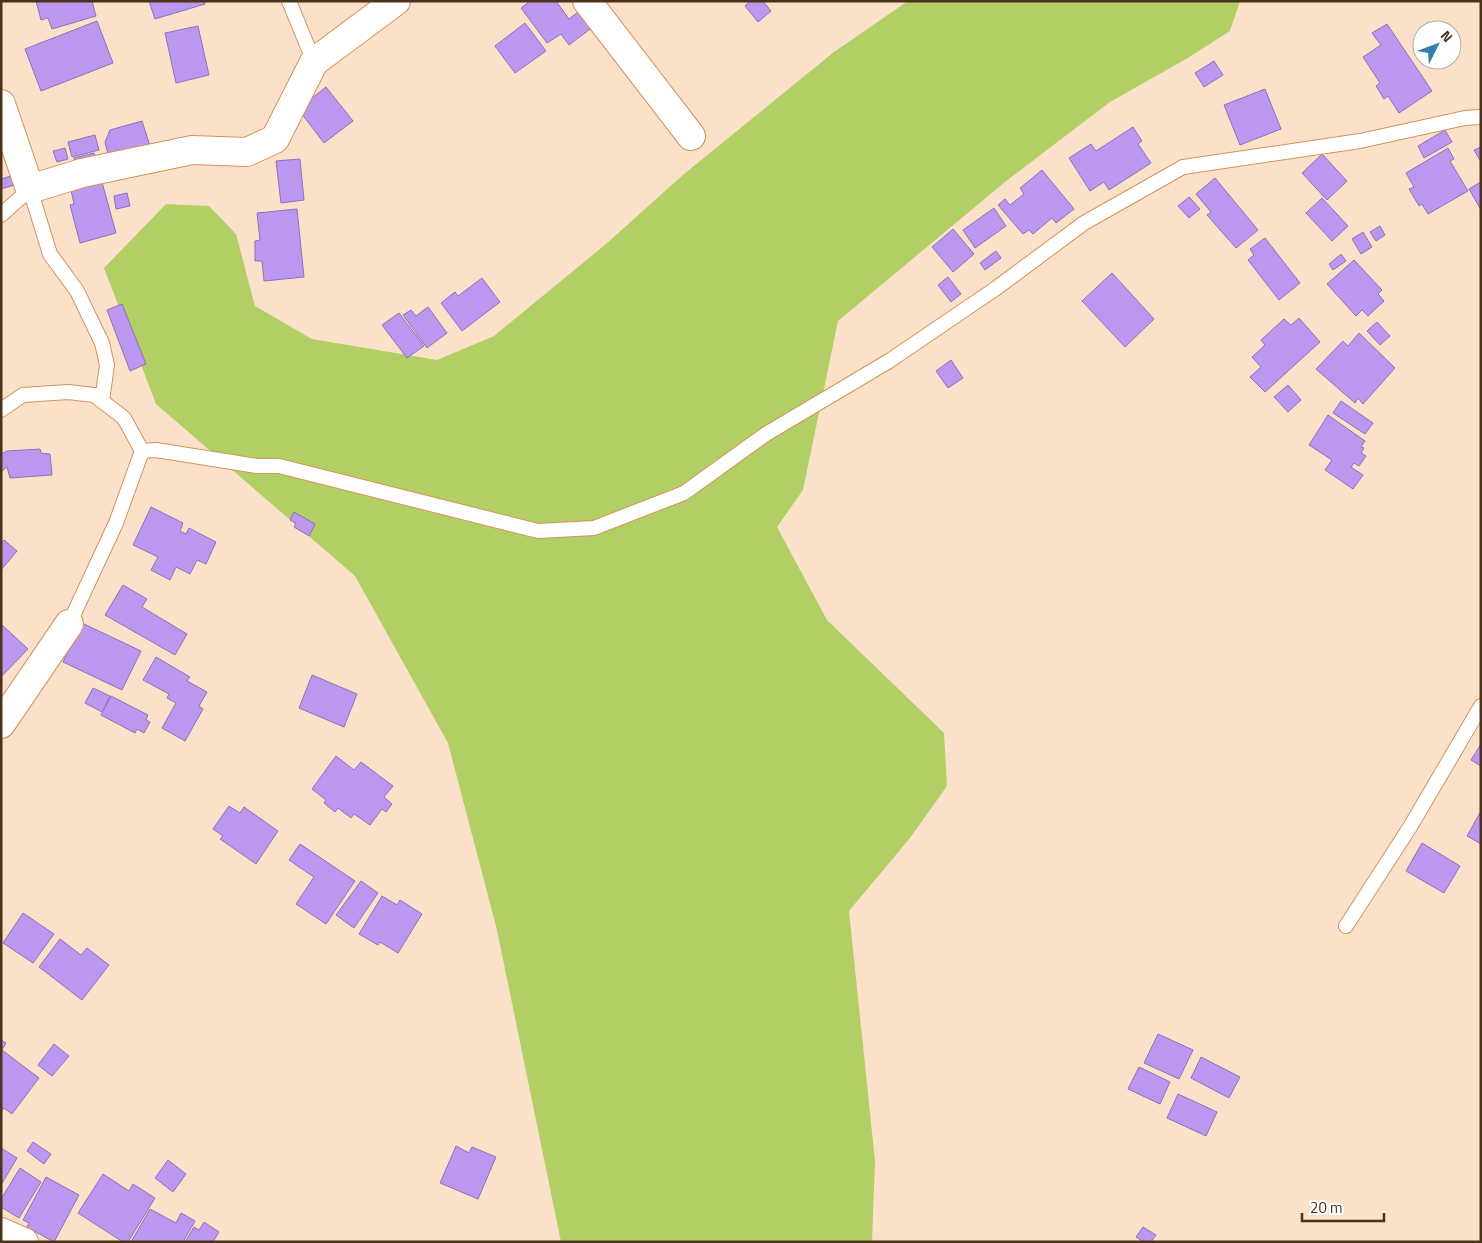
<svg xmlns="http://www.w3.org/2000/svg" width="1482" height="1243" font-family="'Titillium Web',sans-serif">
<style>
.green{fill:#b2cf65}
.building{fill:#bb97ef;stroke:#8e71b7}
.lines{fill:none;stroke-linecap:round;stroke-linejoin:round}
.service-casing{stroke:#d39359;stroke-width:16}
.minor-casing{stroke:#d39359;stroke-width:30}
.service{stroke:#fff;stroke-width:14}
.minor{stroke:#fff;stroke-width:28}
</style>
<rect width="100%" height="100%" fill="#fce1ca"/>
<polygon class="green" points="908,1 1240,1 1230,31 1186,59 1110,102 1005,182 838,321 803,490 777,527 827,620 944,733 947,786 910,838 849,911 875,1161 872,1242 561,1242 497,930 448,743 355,576 156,404 104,268 166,204 209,206 236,234 255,306 312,339 437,360 494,336 606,244 684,174 834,52"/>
<g class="building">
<polygon points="36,1 92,1 96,16 52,29 48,18 41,20"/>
<polygon points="149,1 204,1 205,4 155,19"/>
<polygon points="530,1 556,1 569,19 582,9 594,26 569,45 561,34 547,43 521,8"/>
<polygon points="750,1 763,1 771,11 758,22 745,6"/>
<polygon points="97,21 113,63 41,91 25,49"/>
<polygon points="525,23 546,51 515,73 495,46"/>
<polygon points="1387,24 1432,91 1399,113 1388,96 1384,99 1376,86 1380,83 1363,57 1381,45 1372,33"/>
<polygon points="198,26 209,75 176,83 165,33"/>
<polygon points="1214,61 1223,75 1204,87 1195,73"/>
<polygon points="326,87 353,121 324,143 298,109"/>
<polygon points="1265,89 1281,129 1240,145 1224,105"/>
<polygon points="142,121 151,149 109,158 105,142 110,130"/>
<polygon points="1133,127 1142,141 1138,144 1151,163 1109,190 1104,182 1090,191 1069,158 1091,144 1096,151"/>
<polygon points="1445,130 1452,142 1424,158 1418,146"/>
<polygon points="95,135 99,150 72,157 68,142"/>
<polygon points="1481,147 1481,162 1474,150"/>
<polygon points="65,148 68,159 57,162 53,151"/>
<polygon points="1448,148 1454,159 1450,161 1468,191 1428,214 1422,204 1419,206 1409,189 1414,187 1406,173"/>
<polygon points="94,153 96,161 75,166 74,158"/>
<polygon points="1322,154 1347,181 1327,200 1302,173"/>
<polygon points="300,159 304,200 281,203 276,161"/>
<polygon points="1042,170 1074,209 1056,223 1052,218 1033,234 1029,230 1023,234 998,205 1005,199 1010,205 1024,194 1020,188"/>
<polygon points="27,171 29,181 1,189 1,179"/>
<polygon points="1215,178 1258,230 1236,248 1207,215 1211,212 1196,194"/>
<polygon points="102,182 116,233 80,243 70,205 74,204 71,190"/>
<polygon points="1481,182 1481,210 1469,189"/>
<polygon points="127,193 130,206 116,209 114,196"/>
<polygon points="1189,197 1200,209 1189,218 1178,206"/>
<polygon points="1322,198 1348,226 1332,241 1306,213"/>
<polygon points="994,208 1006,226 975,248 963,230"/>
<polygon points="297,209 304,277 264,281 262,261 255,261 255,241 260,240 257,213"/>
<polygon points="1380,226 1385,235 1376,241 1370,232"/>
<polygon points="953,229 974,254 953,272 932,247"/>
<polygon points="1363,232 1372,247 1361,254 1352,239"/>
<polygon points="1265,238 1300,283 1279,300 1248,260 1254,255 1250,249"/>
<polygon points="996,251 1001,258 985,270 980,263"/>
<polygon points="1341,254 1346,261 1333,270 1329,264"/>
<polygon points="1354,260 1382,290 1378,294 1384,301 1368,316 1362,310 1356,316 1327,284"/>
<polygon points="1112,273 1154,319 1125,347 1082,301"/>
<polygon points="948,277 961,294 951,302 938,285"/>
<polygon points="482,278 500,302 462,331 441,303 455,292 458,296"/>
<polygon points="122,304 146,364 130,371 107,310"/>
<polygon points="428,307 447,333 427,348 403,315 411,310 416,316"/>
<polygon points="399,313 424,346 407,358 382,325"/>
<polygon points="1299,318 1320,342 1265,392 1250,377 1261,367 1252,357 1265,345 1261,340 1284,319 1291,325"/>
<polygon points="1377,322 1390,336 1380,345 1367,331"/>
<polygon points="1359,333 1395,368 1363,404 1358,398 1355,403 1316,369 1343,341 1348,346"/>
<polygon points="951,360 963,378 948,388 936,371"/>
<polygon points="1288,385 1301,400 1288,412 1274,397"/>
<polygon points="1341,401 1373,423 1365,434 1333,413"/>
<polygon points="1328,415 1365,441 1361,447 1364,448 1361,453 1366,456 1359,466 1354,463 1351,467 1363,475 1353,489 1325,470 1332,460 1309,445"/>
<polygon points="40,449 41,453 50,454 52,475 10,478 7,467 1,472 1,454 7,451"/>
<polygon points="151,507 183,523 180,531 186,534 189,528 216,542 206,564 197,560 190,574 176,567 170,580 151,570 158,557 133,545"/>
<polygon points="294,512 315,524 309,536 294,527 296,523 290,520"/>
<polygon points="4,540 17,551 1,570 1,543"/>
<polygon points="123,585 147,599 142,607 187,634 175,655 105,615"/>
<polygon points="82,623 141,651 122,690 63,662"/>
<polygon points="1,624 28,649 1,677"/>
<polygon points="156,657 190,677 187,681 207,692 199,706 203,709 185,741 162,728 176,703 167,698 169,694 143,680"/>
<polygon points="312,675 357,694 344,727 299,708"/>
<polygon points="93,688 110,696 102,712 85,703"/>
<polygon points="111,696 148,715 146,720 150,722 144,733 137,729 135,733 101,715"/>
<polygon points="1481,744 1481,766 1471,760"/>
<polygon points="336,756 354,770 361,762 393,786 384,797 392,804 386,812 382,809 370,825 354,814 351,818 338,808 335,812 324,803 326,800 312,789"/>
<polygon points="229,806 240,813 244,807 278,831 256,864 220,839 223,836 213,829"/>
<polygon points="1481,811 1481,844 1467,836"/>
<polygon points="1422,843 1460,866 1444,893 1406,871"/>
<polygon points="300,844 355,881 326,924 296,904 314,877 289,860"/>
<polygon points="361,881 378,893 354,928 336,915"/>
<polygon points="382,896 397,905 400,900 422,914 398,953 380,942 378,945 359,934"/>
<polygon points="23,913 54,934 33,963 3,943"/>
<polygon points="60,939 81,955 87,948 109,965 82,1000 39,967"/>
<polygon points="1158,1034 1193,1050 1179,1079 1144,1063"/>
<polygon points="1,1040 6,1043 2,1050 39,1078 12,1114 4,1108 1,1112"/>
<polygon points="54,1044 69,1056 52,1076 38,1065"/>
<polygon points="1201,1057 1240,1077 1229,1098 1191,1078"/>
<polygon points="1139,1067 1170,1082 1160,1104 1128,1089"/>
<polygon points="1178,1094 1217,1112 1206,1136 1167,1118"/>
<polygon points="33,1142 51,1154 44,1164 27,1151"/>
<polygon points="456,1146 469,1153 472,1147 496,1157 478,1199 440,1183"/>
<polygon points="1,1148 17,1158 1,1185"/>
<polygon points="168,1160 186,1174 173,1192 155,1178"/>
<polygon points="20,1168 41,1182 19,1218 1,1207 1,1199"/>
<polygon points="103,1174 129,1191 133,1184 155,1198 128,1242 123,1242 78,1213"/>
<polygon points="46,1177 79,1195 54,1242 27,1227 29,1223 23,1220"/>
<polygon points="150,1209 176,1223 181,1213 195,1221 183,1242 131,1242"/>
<polygon points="204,1222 219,1232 213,1242 185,1242 194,1227 199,1230"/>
<polygon points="1143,1227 1156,1235 1151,1242 1144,1242 1136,1237"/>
</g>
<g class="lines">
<g class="service-casing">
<g id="service">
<polyline points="289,1 314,62"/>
<polyline points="1,215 30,189 50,254 77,291 102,343 107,365 102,401"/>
<polyline points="1,410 23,395 68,392 94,395 124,418 142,451 116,523 69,624"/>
<polyline points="142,451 156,450 257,466 279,466 538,531 594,528 684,493 766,434 889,361 995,289 1084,223 1183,167 1360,141 1465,118 1481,117"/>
<polyline points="1346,926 1410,827 1481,706"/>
</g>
</g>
<g class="minor-casing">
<g id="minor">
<polyline points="587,1 691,136"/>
<polyline points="1,104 30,189 82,173 192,150 247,152 275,139 314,62 396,1"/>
<polyline points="1,724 69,624"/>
<polyline points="1,1232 24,1242"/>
</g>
</g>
<use href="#service" class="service"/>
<use href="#minor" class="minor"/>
</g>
<rect width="1482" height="1243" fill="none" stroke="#4d321a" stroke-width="5"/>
<g transform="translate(1437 45) rotate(48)"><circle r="24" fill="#ffffff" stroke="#b8ada3"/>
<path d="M0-4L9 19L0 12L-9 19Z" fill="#3580b3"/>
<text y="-8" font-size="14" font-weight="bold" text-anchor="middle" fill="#4d321a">N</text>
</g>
<path d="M1302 1213v8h82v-8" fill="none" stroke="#4d321a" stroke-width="2.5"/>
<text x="1310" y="1213" font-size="15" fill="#4d321a" stroke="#ffffff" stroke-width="4" paint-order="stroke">20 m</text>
</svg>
